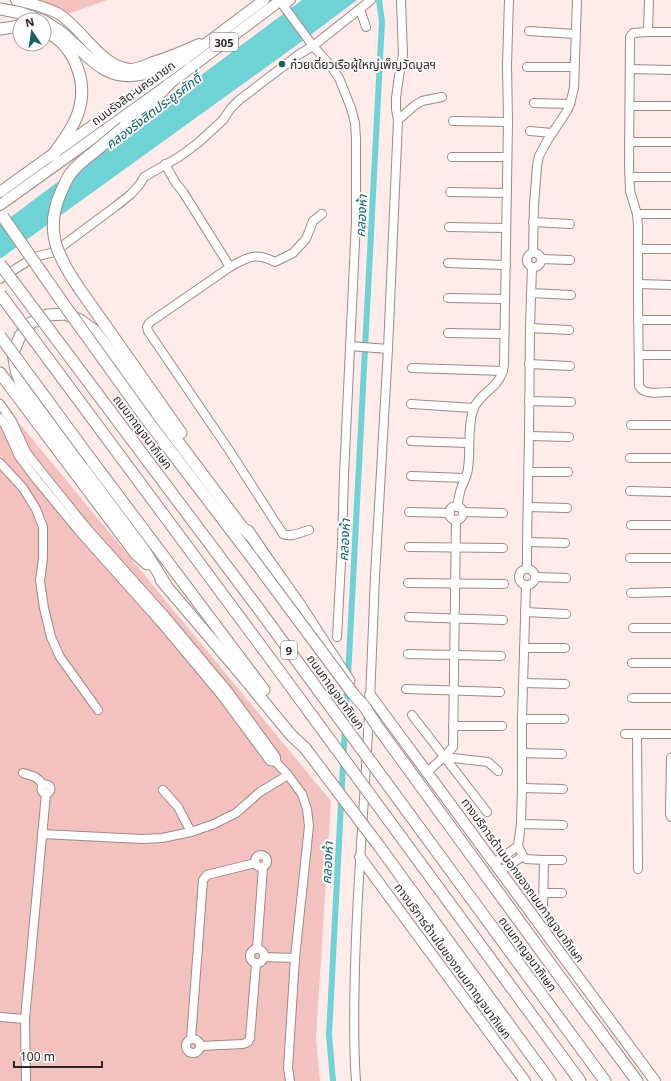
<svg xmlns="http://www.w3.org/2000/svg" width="671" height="1081" font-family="'Noto Sans','Noto Sans Thai',sans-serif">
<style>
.green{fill:#f4c2be}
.water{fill:#6ed3d4}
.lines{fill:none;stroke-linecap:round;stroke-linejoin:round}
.canal{stroke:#6ed3d4;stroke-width:6}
.minor-casing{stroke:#9e8987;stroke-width:10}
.major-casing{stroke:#9e8987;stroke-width:12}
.highway-casing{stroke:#9e8987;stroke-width:13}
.minor{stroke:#fff;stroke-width:8}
.major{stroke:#fff;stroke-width:10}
.highway{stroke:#fff;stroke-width:11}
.highway-bridge-casing{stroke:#9e8987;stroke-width:13;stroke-linecap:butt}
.highway-bridge{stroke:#fff;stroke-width:11}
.poi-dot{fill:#126263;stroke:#fdfdfd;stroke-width:1.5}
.labels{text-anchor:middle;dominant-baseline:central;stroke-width:4;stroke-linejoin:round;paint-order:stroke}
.shield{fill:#fdfdfd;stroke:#6c6665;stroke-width:1}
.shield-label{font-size:11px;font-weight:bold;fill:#2e2524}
.poi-label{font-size:12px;fill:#2e2524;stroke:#fdfdfd;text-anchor:start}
.street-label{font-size:12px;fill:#2e2524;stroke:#fdfdfd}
.water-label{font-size:13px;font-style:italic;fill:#056061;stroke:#fdfdfd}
</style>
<rect width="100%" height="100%" fill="#feebea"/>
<g class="green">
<polygon points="29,0 107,0 65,15"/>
<polygon points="0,397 19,423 331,801 316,1038 320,1081 0,1081"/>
</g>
<polygon class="water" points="302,0 357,0 301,42 0,259 0,225"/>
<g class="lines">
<g class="canal">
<polyline points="348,677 382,21 379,0"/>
<polyline points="333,1081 329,1035 347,687"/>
</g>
<g class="minor-casing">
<g id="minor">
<path d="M 649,0 L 648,32 L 633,33 L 630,37 L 629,165 L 630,191 L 637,214 L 638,226 L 638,298 L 639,386 C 644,396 661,392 671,392"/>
<polyline points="280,1 313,46 330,65 339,78 351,108 355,123 356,139 356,221 344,475 342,543 337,637"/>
<polyline points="284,6 291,0"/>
<polyline points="360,9 366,27"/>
<polyline points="529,31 575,34"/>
<polyline points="648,32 671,32"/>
<polyline points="527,67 574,67"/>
<polyline points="630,69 671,70"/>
<polyline points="534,103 570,104"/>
<polyline points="630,106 671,106"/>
<polyline points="398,120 414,106 422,101 442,97"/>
<polyline points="453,121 508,122"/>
<polyline points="530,131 552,133"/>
<polyline points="629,142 671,142"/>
<polyline points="452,157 507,157"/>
<path d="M 165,164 L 175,182 L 183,192 L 230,267 L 149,323 L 147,327 L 148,331 L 229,450 L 283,534 C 291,538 301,532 309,530"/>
<polyline points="630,177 671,177"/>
<polyline points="450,192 507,193"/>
<polyline points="637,214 671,214"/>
<polyline points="533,222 570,224"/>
<polyline points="449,227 506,228"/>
<polyline points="638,249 671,249"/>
<polyline points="533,253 534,205 537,166 539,156 547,141 567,111 570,104 574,88 577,0"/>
<circle cx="534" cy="260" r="7"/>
<polyline points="541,259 570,260"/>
<polyline points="448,263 506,265"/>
<path d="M 230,267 C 248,257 255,252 275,262 L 293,253 L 306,239 L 313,221 L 322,214"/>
<polyline points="0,279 34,257 51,253 61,247 116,206 131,194 140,184 144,177 179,157 198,143 223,120 231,108 238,101 298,55 313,46 371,0"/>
<polyline points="638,284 671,285"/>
<polyline points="531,293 571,295"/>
<polyline points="448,298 505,299"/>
<polyline points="638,320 671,320"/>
<polyline points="530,328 569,330"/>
<polyline points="448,333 504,334"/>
<polyline points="350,346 388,349"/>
<polyline points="639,355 671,355"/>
<polyline points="529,364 570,366"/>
<polyline points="412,368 503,371"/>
<polyline points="529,401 571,402"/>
<polyline points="0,404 12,421 26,452 44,475 85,526 167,618 228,691 276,757 276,762 288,775 302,794 307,809 309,826 295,958 288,1068 290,1081"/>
<polyline points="411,404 474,408"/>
<polyline points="0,418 5,425 19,456 37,480 79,531 161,623 222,696 270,761 276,762"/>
<polyline points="631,425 671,425"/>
<polyline points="529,436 569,437"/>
<polyline points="411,441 469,443"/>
<polyline points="630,458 671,458"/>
<polyline points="0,463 23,488 36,509 43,527 43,558 40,581 44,608 51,637 60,657 98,710"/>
<polyline points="529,472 568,472"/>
<polyline points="411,476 465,478"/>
<polyline points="630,491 671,492"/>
<circle cx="456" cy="513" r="7"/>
<path d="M 457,507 C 458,501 459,495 461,489 C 463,482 468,475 468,468 C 471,449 467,429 473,410 C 480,391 501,389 504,365 L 508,122 L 507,64 L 509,0"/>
<polyline points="528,507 567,508"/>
<polyline points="409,512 450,513"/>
<polyline points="463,512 503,513"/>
<polyline points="631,525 671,525"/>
<polyline points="527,542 565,543"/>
<polyline points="409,547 503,548"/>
<polyline points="630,558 671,558"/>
<polyline points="527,569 527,542 529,436 530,328 532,267"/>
<circle cx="527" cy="577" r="8"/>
<polyline points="535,577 566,578"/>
<polyline points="408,583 504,584"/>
<polyline points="526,585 522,719 522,788 521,824 518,846 523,856 526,859 544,860 543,906"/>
<polyline points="631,593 671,592"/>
<polyline points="525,612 566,614"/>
<polyline points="409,617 503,620"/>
<polyline points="633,628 671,628"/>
<polyline points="524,648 565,648"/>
<polyline points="408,654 501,656"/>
<polyline points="632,663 671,663"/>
<polyline points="524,683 565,684"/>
<polyline points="406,689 500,692"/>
<polyline points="632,698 671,698"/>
<polyline points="370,700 375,576 388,349 398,120 396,109 396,98 399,76 403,55 401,0"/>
<polyline points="412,715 487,812"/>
<polyline points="522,719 564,719"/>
<polyline points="453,726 502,726"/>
<polyline points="625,734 671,734"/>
<polyline points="637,734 638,869"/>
<polyline points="522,753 562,754"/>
<polyline points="444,757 488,762 498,771"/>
<polyline points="671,758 670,814 671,817"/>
<polyline points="427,772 444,757 453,747 456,520"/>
<path d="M 23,773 C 33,776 37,776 43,785"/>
<circle cx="46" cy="789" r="4.5"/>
<polyline points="522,788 563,789"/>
<polyline points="163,790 178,807 191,832"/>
<polyline points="521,824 563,825"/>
<polyline points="42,834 142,839 162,838 191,832 214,824 236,813 260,792 288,775"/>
<circle cx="261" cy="861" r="6"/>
<polyline points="544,860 562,860"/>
<polyline points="494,863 518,846"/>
<polyline points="501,871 523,856"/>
<polyline points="544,893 562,893"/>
<circle cx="257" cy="956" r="7"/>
<polyline points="257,949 263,867"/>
<polyline points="264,957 295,958"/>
<polyline points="0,1017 25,1019"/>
<polyline points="191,1039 203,880 207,875 255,863"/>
<circle cx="193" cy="1046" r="7"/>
<polyline points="200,1046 243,1044 248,1042 250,1038 256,964"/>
<polyline points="26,1081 25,1019 46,794"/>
<path d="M 356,1081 C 353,1043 354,1006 355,968 C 357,883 365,798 369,713"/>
</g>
</g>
<g class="major-casing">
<g id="major">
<path d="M 16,0 C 30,3 46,7 59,14 C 83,29 101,67 130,69 C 138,69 146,65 153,62 C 169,57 184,51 199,44"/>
<polyline points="0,192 185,59 264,0"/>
<polyline points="0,205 169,84 281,0"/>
<polyline points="370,695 655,1081"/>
<polyline points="360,857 525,1081"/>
</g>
</g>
<g class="highway-casing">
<g id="highway">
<polyline points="0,9 21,13 41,20"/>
<path d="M 44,21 C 50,25 57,29 62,33 C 89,55 103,83 144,74 C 158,71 172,64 185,59"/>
<polyline points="0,29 20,26"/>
<path d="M 44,31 C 73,43 88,80 79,110 C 74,127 63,141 53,155"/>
<polyline points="124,127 148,106 169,84"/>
<polyline points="79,288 181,433"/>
<polyline points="0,373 136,554 147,564"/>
<polyline points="147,420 253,559"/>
<polyline points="92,461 264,690"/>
<polyline points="248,531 263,553 299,604 349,681"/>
<polyline points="161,580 240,673 291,735 305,748"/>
<polyline points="166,585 144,550 22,386 16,370 13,353 20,336 31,323 47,315 65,314 80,320 95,331 242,527 251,536"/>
<polyline points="444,818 576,999 637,1081"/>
<polyline points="379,846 550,1081"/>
<polyline points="575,1040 605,1081"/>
<polyline points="558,1051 580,1081"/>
</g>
</g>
<use href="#minor" class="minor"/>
<use href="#major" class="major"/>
<use href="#highway" class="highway"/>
<g class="highway-bridge-casing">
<g id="highway-bridge">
<polyline points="3,217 65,306 147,420"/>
<polyline points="0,264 258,608 575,1040"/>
<path d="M 79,288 C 57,256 44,230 61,192 C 64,185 67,178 71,173 C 77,165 86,158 94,152 C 104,144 114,135 124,127"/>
<polyline points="0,294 269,657 558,1051"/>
<polyline points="0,336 92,461"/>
<polyline points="253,559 354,695 364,706 377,726 444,818"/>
<polyline points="305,748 379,846"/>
</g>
</g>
<use href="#highway-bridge" class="highway-bridge"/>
</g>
<circle class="poi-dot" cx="282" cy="64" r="4"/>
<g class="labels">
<g class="shield">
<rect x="210" y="33" width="28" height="18" rx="3"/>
<rect x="281" y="641" width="16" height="18" rx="3"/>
</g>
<g class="shield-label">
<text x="224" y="42">305</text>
<text x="289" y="650">9</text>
</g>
<g class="poi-label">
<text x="290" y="64">ก๋วยเตี๋ยวเรือผู้ใหญ่เพ็ญวัดมูลฯ</text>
</g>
<g class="street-label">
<text transform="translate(133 93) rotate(-36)">ถนนรังสิต-นครนายก</text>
<text transform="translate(143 432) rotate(53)">ถนนกาญจนาภิเษก</text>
<text transform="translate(336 692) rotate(54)">ถนนกาญจนาภิเษก</text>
<text transform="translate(523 880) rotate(54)">ทางบริการด้านนอกของถนนกาญจนาภิเษก</text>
<text transform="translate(528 954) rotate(54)">ถนนกาญจนาภิเษก</text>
<text transform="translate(453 961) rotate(54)">ทางบริการด้านในของถนนกาญจนาภิเษก</text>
</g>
<g class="water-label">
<text transform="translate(153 111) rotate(-37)">คลองรังสิตประยูรศักดิ์</text>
<text transform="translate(361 216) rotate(-87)">คลองห้า</text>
<text transform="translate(344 540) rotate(-87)">คลองห้า</text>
<text transform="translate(327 863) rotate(-87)">คลองห้า</text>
</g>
</g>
<g transform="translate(32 32) rotate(347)"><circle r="19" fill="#fdfdfd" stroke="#aaa7a6"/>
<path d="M0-3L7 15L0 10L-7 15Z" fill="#126263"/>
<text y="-6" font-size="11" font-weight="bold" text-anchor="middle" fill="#2e2524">N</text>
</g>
<path d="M14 1061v6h88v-6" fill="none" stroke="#2e2524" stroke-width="2"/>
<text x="20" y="1061" font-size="12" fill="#2e2524" stroke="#fdfdfd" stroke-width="3" paint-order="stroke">100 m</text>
</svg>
